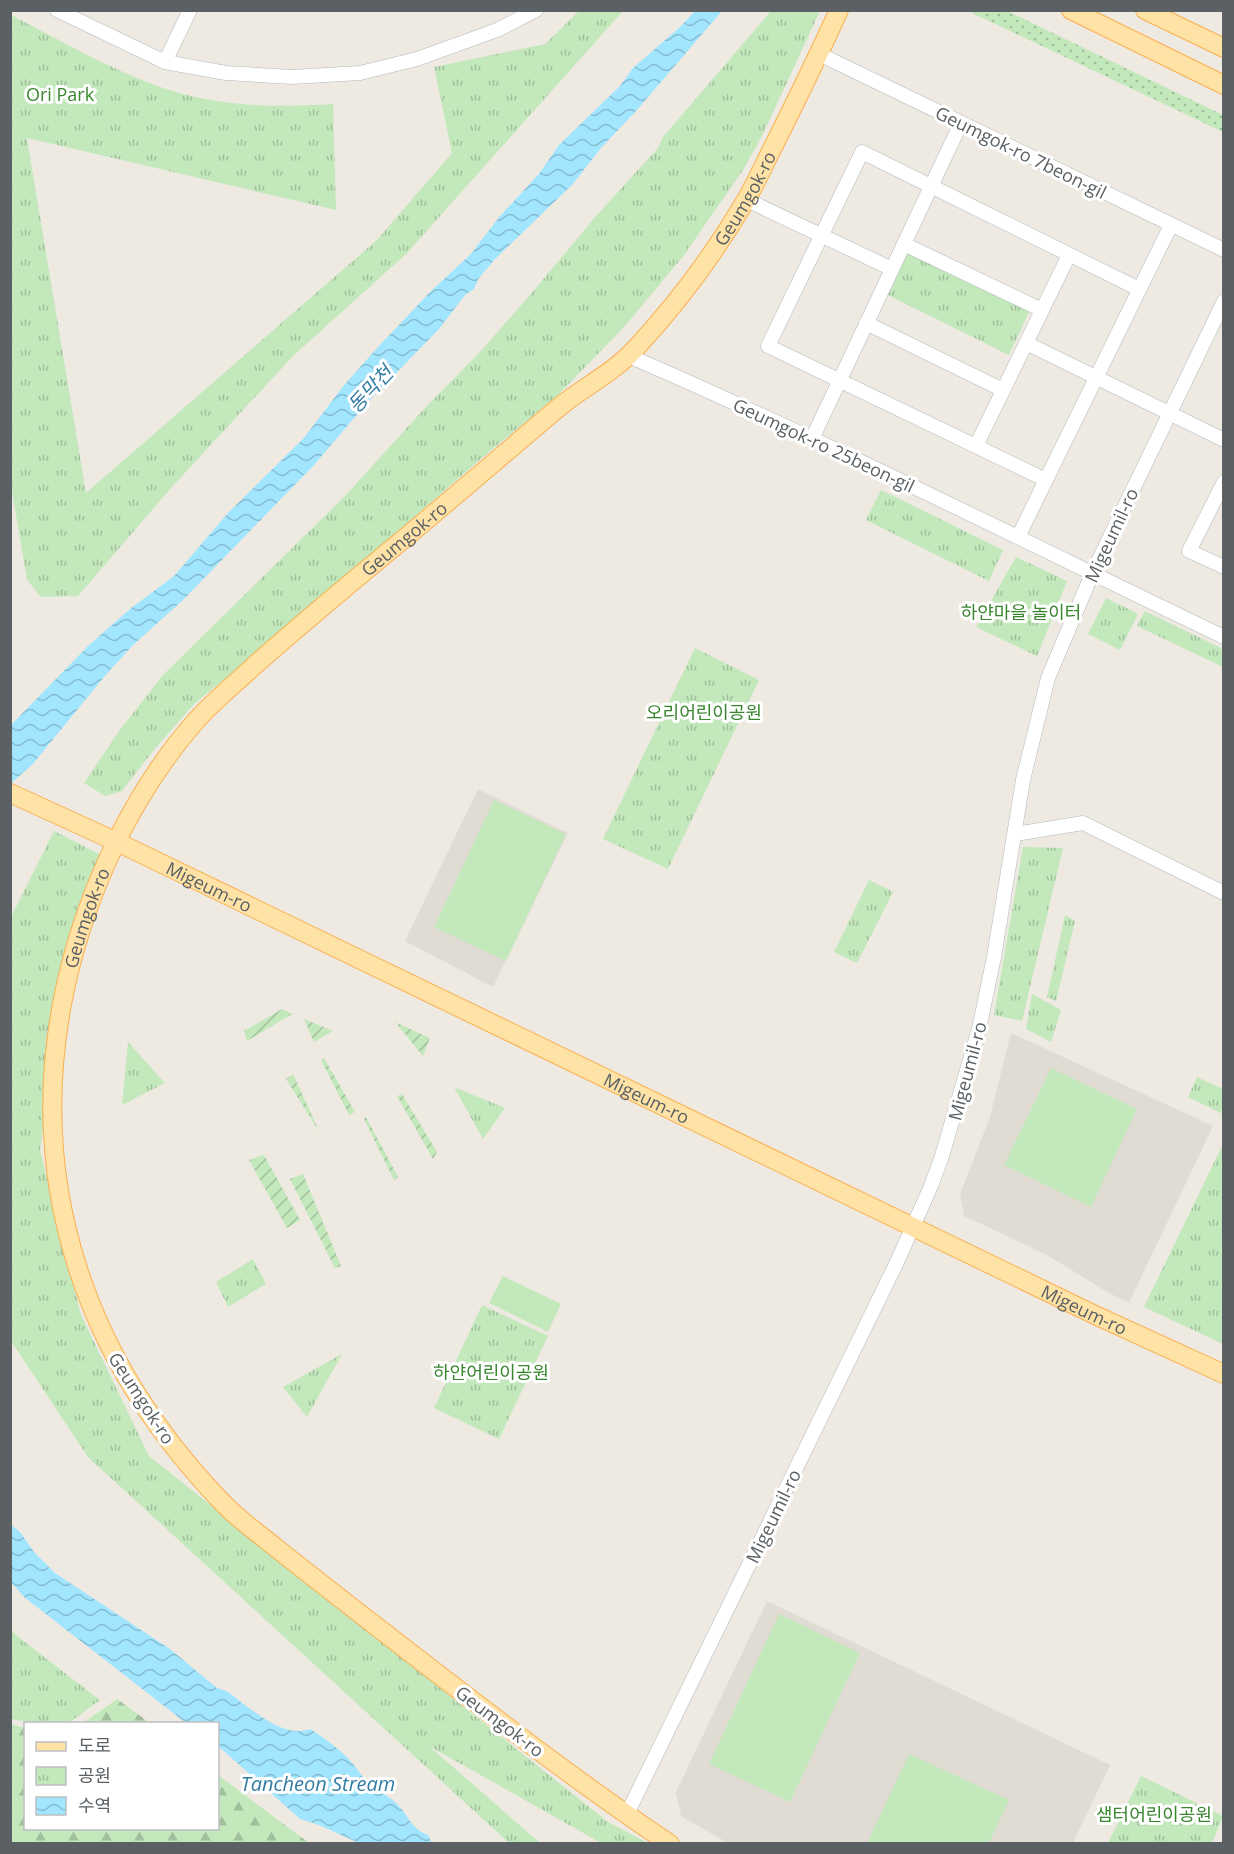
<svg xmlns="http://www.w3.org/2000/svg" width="1234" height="1854" font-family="'Open Sans','Noto Sans KR',sans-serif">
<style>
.education{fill:#e0dbd3}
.grass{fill:url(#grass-dots)}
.forest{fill:url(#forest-firs)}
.park{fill:url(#park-tufts)}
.garden{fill:url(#garden-furrows)}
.pitch{fill:#c3e8bc}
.water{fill:url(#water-waves)}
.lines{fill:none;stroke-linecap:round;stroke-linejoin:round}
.minor-casing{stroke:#b3b7ba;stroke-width:15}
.major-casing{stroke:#faaf4f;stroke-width:20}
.minor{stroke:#fff;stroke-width:14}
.major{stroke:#ffe2a6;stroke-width:18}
.labels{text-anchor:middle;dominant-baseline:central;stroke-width:6;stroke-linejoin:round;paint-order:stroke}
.park-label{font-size:18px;fill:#39862f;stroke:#fff}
.street-label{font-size:18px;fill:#5a6064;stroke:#fff}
.water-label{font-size:20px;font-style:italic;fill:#337da5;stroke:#fff}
</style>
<defs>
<pattern id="grass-dots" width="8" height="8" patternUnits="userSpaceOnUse" patternTransform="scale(1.5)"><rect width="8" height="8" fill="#c3e8bc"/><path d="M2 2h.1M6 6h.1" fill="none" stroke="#a1bf9c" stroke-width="1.8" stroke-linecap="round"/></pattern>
<pattern id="forest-firs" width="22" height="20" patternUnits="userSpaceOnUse" patternTransform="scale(1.5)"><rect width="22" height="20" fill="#c3e8bc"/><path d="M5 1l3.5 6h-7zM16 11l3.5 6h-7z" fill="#a1bf9c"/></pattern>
<pattern id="park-tufts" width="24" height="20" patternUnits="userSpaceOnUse" patternTransform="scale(1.5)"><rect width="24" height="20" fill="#c3e8bc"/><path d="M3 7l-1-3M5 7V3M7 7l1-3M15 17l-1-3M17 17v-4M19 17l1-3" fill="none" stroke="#a1bf9c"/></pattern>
<pattern id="garden-furrows" width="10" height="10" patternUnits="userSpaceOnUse" patternTransform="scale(1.5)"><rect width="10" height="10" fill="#c3e8bc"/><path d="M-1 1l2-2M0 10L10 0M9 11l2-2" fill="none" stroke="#a1bf9c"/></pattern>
<pattern id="water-waves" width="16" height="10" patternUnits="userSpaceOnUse" patternTransform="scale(1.5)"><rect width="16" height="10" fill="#a1e5ff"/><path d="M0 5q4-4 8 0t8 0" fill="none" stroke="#86bdd2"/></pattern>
</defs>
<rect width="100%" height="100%" fill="#eeeae2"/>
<g class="education">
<polygon points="478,789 568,833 493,987 405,941"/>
<polygon points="1011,1033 1213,1126 1129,1303 1107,1292 1047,1255 964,1216 960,1194 990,1117"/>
<polygon points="767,1601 1110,1765 1073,1843 728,1843 681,1816 676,1792"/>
</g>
<polygon class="grass" points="968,11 1007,11 1223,115 1223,132"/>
<g class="forest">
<polygon points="117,1699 150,1723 83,1723"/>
<polygon points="11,1724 25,1728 26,1828 218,1828 218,1775 309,1843 11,1843"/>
</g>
<g class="park">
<path d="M 580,10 L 623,11 L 406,254 L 293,356 L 171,488 L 78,596 L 41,597 L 27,580 L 11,485 L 11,15 C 70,45 130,82 195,97 C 240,107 288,107 333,104 L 336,210 L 27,138 L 86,493 L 377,240 L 452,153 L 434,67 L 545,44 Z"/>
<polygon points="771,11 820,11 763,134 743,170 684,255 625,326 556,397 490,451 273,640 194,704 153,751 122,791 105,796 84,783 119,731 163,675 345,496 424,409 479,353 530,295 597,215 658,148 663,137"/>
<polygon points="906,248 1031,308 1009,355 884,293"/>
<polygon points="881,490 1003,550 989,581 866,520"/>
<polygon points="1016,557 1067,581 1037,656 976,627"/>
<polygon points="1106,598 1138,614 1120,650 1088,634"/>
<polygon points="1145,611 1223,649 1223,667 1137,626"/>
<polygon points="695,648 759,680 668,869 603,839"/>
<polygon points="54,831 109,859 59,1022 40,1150 81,1315 149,1456 608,1822 648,1843 601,1843 429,1746 540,1843 509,1843 88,1457 11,1341 10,919"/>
<polygon points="1023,847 1063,848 1022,1021 994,1015"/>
<polygon points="869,880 893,892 857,963 834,952"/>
<polygon points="1065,915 1075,921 1056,1001 1047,997"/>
<polygon points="1032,994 1061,1010 1051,1042 1026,1029"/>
<polygon points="128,1042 165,1083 122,1105"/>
<polygon points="1197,1077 1223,1089 1223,1114 1188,1097"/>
<polygon points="454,1087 505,1108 483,1139"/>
<polygon points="1223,1144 1223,1344 1144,1307"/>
<polygon points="253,1259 266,1284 228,1307 216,1282"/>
<polygon points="482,1305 548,1336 499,1439 434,1408"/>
<polygon points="342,1354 307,1417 283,1387"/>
<polygon points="11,1629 17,1636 100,1700 69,1723 34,1723 11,1719"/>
<polygon points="1141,1776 1223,1816 1212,1843 1108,1843"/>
</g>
<g class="garden">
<polygon points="282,1009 292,1014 247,1041 244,1031"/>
<polygon points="304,1019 333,1031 314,1042"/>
<polygon points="395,1022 430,1038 423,1056"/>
<polygon points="324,1058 355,1112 349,1115 321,1060"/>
<polygon points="293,1074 320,1133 286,1079"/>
<polygon points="402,1094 437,1152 433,1159 397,1096"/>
<polygon points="366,1117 398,1177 394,1180 364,1119"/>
<polygon points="264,1155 300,1220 287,1228 249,1160"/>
<polygon points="303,1174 341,1266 335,1268 290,1179"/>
</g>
<g class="pitch">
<polygon points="494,800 566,834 506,961 434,927"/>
<polygon points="1051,1068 1137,1109 1091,1207 1004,1165"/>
<polygon points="503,1276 561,1304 548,1332 489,1303"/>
<polygon points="779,1614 860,1653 790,1802 709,1764"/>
<polygon points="909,1754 1009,1800 989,1843 867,1843"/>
</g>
<g class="water">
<polygon points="695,11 722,11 636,111 601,148 572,185 495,259 479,278 474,289 465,295 439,329 367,403 314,465 182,601 133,645 104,677 32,765 11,783 11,725 88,646 130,609 174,576 228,513 303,439 345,384 379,346 432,290 470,255 500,216 539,174 559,145 620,86 633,68 680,27"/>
<path d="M 10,1524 L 20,1532 L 34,1552 L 55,1573 L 170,1649 L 217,1688 C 231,1691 237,1700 249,1708 C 266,1720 288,1737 310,1729 C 320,1735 338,1748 347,1757 C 354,1764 360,1774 367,1782 C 376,1790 388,1795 397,1804 C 409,1816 411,1829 428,1835 L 432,1843 L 359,1843 L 319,1825 L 300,1819 L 218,1746 L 218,1724 L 186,1723 L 24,1597 L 11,1582 Z"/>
</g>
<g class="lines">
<g class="minor-casing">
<g id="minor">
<polyline points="57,10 165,62 226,73 292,77 360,73 417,59 497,30 536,10"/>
<polyline points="819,54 1224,250"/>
<polyline points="165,62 190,10"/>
<polyline points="747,200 892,269"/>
<polyline points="904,244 1042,310"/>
<polyline points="866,323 1003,390"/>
<polyline points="1026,343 1224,440"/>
<path d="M 629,356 C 830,443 1026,542 1224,637"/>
<polyline points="812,439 961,123"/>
<polyline points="976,446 1069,255"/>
<polyline points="1046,480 768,346 862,152 1139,289"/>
<polyline points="1224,482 1189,551 1224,567"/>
<polyline points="1018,537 1171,225"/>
<polyline points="1015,834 1083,823 1224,893"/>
<polyline points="627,1814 897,1262 931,1186 942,1156 979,1029 994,957 1023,780 1048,678 1092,574 1224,301"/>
</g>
</g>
<g class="major-casing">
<g id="major">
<polyline points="1071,10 1224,85"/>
<polyline points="1145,10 1224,48"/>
<path id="s1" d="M 10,793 L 117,842 L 1095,1315 L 1224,1374"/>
<path id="s2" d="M 670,1844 C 580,1784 494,1717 408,1651 C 363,1616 319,1582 275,1547 C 257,1532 236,1518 220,1500 C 89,1363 27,1192 62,1004 C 81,904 127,800 194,723 C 212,702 235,684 255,665 C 291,633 328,602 365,571 C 430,518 494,462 558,408 C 583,387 613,373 635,349 C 676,305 712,257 743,205 C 756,184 765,162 776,141 C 798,97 819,54 839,10"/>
</g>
</g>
<use href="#minor" class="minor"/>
<use href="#major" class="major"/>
</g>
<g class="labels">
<g class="park-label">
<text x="60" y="94">Ori Park</text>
<text x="1021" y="612">하얀마을 놀이터</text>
<text x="704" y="712">오리어린이공원</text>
<text x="491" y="1372">하얀어린이공원</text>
<text x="1154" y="1814">샘터어린이공원</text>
</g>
<g class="street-label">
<text transform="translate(1021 152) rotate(26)">Geumgok-ro 7beon-gil</text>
<text stroke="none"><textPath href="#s2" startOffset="2188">Geumgok-ro</textPath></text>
<text transform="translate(824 445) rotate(25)">Geumgok-ro 25beon-gil</text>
<text transform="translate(1111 535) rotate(-65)">Migeumil-ro</text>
<text stroke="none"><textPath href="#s2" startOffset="1702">Geumgok-ro</textPath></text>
<text stroke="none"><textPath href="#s1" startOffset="220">Migeum-ro</textPath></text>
<text stroke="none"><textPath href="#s2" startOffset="1198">Geumgok-ro</textPath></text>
<text transform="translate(967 1071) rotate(-75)">Migeumil-ro</text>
<text stroke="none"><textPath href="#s1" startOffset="706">Migeum-ro</textPath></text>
<text stroke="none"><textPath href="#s1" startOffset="1192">Migeum-ro</textPath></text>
<text transform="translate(142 1398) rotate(57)">Geumgok-ro</text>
<text transform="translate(773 1516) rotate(-64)">Migeumil-ro</text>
<text transform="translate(500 1721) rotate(37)">Geumgok-ro</text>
</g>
<g class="water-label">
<text transform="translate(370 389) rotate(-47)">동막천</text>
<text x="318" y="1783">Tancheon Stream</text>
</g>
</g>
<rect width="1234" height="1854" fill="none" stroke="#5a6064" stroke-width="24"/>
<rect x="24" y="1722" width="195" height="108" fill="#ffffff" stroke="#bdbfc1" stroke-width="1.5"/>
<rect x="36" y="1742" width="30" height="9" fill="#ffe2a6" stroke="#bdbfc1" stroke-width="1.5"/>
<text x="78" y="1752" font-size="18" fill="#5a6064">도로</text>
<rect x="36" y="1767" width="30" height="18" fill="url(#park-tufts)" stroke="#bdbfc1" stroke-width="1.5"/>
<text x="78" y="1782" font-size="18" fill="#5a6064">공원</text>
<rect x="36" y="1797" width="30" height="18" fill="url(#water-waves)" stroke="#bdbfc1" stroke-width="1.5"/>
<text x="78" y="1812" font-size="18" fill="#5a6064">수역</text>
</svg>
